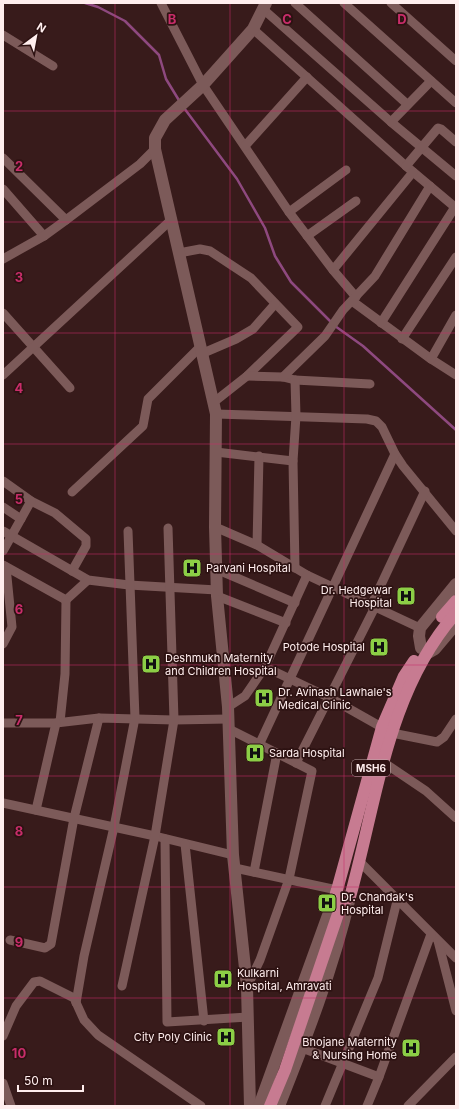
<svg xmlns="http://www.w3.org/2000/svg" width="459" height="1109" font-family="Inter,sans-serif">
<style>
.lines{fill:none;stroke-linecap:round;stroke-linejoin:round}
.stream{stroke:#8e497f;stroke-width:2.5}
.street{stroke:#7c5a59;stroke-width:9}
.secondary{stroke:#7c5a59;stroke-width:12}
.primary{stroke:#c77b91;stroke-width:12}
.grid{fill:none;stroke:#c82d6a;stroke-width:1;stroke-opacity:0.55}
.labels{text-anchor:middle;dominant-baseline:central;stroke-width:3.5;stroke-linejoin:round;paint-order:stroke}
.shield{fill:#2d1212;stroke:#c0acac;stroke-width:1}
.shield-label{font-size:10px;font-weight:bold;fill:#fee}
.poi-label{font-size:11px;fill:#fee;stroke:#2d1212;text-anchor:start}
.grid-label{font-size:13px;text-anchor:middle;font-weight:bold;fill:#c82d6a;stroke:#2d1212;stroke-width:3.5;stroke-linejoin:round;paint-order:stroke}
</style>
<rect width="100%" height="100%" fill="#381b1b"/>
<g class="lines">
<g class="stream">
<polyline points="85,3 98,7 125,21 159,55 166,79 180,102"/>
<polyline points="184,108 237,179 265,228 275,256 291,282 332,323"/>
<polyline points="335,326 363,346 456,430"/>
</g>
<g class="street">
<polyline points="161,3 203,85 289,212 333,270 356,297"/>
<polyline points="295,3 407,104"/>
<polyline points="344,3 456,103"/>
<polyline points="391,3 456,61"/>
<polyline points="263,9 391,122 456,176"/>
<polyline points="253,29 406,166 456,208"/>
<polyline points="3,35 53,66"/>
<polyline points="391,122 431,81"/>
<polyline points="245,146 307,77"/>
<polyline points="3,158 66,220"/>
<polyline points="406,166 438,128 441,129 456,142"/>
<polyline points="3,189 44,236"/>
<polyline points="289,212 346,170"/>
<polyline points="307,236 356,201"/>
<polyline points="179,253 200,249 210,251 251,278 298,327 247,376 214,402"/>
<polyline points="3,259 44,236 66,220 140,164 155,149"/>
<polyline points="333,270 413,172"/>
<polyline points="352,301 431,359 456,375"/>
<polyline points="3,313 70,388"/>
<polyline points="381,323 455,207"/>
<polyline points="402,339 456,257"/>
<polyline points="201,354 236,339 253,329 275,304"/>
<polyline points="431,359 456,315"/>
<polyline points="3,375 171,220"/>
<polyline points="247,376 283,377 295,380 370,384"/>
<polyline points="283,377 325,336 343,310 375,276 430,186"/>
<polyline points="216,414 367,419 376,421 382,427 395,454 403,466 456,531"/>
<polyline points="216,452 293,461"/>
<polyline points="3,481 31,501 55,513 86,539 86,546 72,571"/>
<polyline points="72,492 143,426 148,399 199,348"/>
<polyline points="3,507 21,519"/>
<polyline points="215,527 257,545 307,575 420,628"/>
<polyline points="3,531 88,580 129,585 217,590"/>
<polyline points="257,545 259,456"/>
<polyline points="3,551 31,501"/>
<polyline points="3,565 66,600 88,580"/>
<polyline points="295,568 293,461 296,416 295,380"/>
<polyline points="216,569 295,603"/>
<polyline points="217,596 286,623"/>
<polyline points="371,606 425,491"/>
<polyline points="3,644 12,627 6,567"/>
<polyline points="265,667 330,698 392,733 437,742 444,737 456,719"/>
<polyline points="228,707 245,696 265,667 307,575"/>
<polyline points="60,722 65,674 66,600"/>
<polyline points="3,723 56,723 99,718 174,720 228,719"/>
<polyline points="229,729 312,771 289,879 260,960 247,987"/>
<polyline points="259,745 395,454"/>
<polyline points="383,762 426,791 456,818"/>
<polyline points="296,763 375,607"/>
<polyline points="3,803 155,836 233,855"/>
<polyline points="36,810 56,723"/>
<polyline points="165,839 167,1022 248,1017"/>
<polyline points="185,844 204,1021"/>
<polyline points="360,862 456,958"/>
<polyline points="235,868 337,890"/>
<polyline points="254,872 277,753"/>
<polyline points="10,940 45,948 51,944 74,818 99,718"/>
<polyline points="438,941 456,1011"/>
<polyline points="122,986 155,836 174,720 168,528"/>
<polyline points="76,1003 84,956 114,827 135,718 128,531"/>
<polyline points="3,1036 16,1006 34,982 40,981 74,998 84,1020 98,1035 201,1106"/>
<polyline points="302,1048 379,1077"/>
<polyline points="3,1083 11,1106"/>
<polyline points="325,1106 378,978 397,901"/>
<polyline points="367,1106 379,1077 431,934"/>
<polyline points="408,1106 456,1057"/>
</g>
<g class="secondary">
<polyline points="421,648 419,636 420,628 456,584"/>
<polyline points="428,653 435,649 456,624"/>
<polyline points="250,1106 247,987 233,855 228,707 217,596 215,527 216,414 155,149 155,138 165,120 203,85 253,29 266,3"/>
<polyline points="259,1106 336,893"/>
<path d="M 279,1106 C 306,1038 333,969 350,897"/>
</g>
<g class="primary">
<polyline points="442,617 456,601"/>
<polyline points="342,902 336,893 337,890 382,727 404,676 414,661"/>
<path d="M 270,1106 L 285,1070 L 342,902 L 350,897 C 377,801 387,691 456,613"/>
</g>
</g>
<path class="grid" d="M 115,3 L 115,1106M 230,3 L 230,1106M 344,3 L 344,1106M 3,111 L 456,111M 3,222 L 456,222M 3,333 L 456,333M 3,444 L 456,444M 3,554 L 456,554M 3,665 L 456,665M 3,776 L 456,776M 3,887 L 456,887M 3,998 L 456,998"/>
<defs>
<g id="hospital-square" transform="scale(1)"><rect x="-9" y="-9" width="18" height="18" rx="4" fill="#8cce46" stroke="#2d1212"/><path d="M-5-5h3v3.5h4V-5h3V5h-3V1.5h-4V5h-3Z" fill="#111"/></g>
</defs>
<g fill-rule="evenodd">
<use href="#hospital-square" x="192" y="568"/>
<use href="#hospital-square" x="406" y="596"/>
<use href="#hospital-square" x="379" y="647"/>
<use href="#hospital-square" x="151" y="664"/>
<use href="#hospital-square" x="264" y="698"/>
<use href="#hospital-square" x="255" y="753"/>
<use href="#hospital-square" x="327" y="903"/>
<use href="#hospital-square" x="223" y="979"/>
<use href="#hospital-square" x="226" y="1037"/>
<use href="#hospital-square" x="411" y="1048"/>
</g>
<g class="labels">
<rect class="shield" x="352" y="760" width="38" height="16" rx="3"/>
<g class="shield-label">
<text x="371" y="768">MSH6</text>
</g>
<g class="poi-label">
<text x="206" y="568">Parvani Hospital</text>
<text x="392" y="590" text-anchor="end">Dr. Hedgewar<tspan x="392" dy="13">Hospital</tspan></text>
<text x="365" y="647" text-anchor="end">Potode Hospital</text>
<text x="165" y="658">Deshmukh Maternity<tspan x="165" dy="13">and Children Hospital</tspan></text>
<text x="278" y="692">Dr. Avinash Lawhale's<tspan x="278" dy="13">Medical Clinic</tspan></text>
<text x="269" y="753">Sarda Hospital</text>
<text x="341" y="897">Dr. Chandak's<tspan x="341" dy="13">Hospital</tspan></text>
<text x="237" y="973">Kulkarni<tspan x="237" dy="13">Hospital, Amravati</tspan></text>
<text x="212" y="1037" text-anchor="end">City Poly Clinic</text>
<text x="397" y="1042" text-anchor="end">Bhojane Maternity<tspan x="397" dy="13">&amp; Nursing Home</tspan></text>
</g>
</g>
<g class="grid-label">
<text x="172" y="24">B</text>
<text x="287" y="24">C</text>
<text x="402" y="24">D</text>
<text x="19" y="171">2</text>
<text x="19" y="282">3</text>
<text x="19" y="393">4</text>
<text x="19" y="504">5</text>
<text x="19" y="614">6</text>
<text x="19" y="725">7</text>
<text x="19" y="836">8</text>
<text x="19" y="947">9</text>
<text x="19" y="1058">10</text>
</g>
<rect width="459" height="1109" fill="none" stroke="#ffeeee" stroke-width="8"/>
<g transform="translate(36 36) rotate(32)" stroke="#2d1212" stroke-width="3" paint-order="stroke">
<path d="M0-3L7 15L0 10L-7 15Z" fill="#ffeeee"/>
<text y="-6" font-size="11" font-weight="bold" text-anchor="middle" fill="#ffeeee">N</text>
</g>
<path d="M18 1085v6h65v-6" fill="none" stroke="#ffeeee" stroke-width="2"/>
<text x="24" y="1085" font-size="12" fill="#ffeeee" stroke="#2d1212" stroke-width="3" paint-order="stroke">50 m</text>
</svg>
